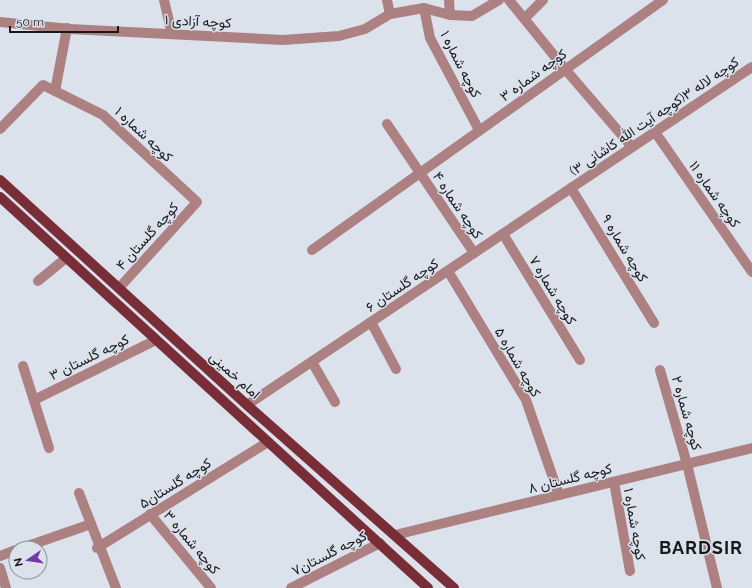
<svg xmlns="http://www.w3.org/2000/svg" width="752" height="588" font-family="Raleway,Vazirmatn,sans-serif">
<style>
.lines{fill:none;stroke-linecap:round;stroke-linejoin:round}
.street{stroke:#ad8082;stroke-width:10}
.primary{stroke:#792d37;stroke-width:10}
.labels{text-anchor:middle;dominant-baseline:central;stroke-width:3;stroke-linejoin:round;paint-order:stroke}
.street-label{font-size:14px;fill:#17191d;stroke:#dbe2ec}
.district-label{font-size:18px;font-weight:bold;letter-spacing:1px;fill:#17191d;stroke:#dbe2ec}
</style>
<rect width="100%" height="100%" fill="#dbe2ec"/>
<g class="lines">
<g class="street">
<polyline points="164,0 172,34"/>
<polyline points="387,0 390,14 424,8 450,15"/>
<polyline points="449,0 450,15 472,16 499,0"/>
<polyline points="509,0 565,69 632,147"/>
<polyline points="424,8 430,38 479,130"/>
<polyline points="525,18 543,0"/>
<polyline points="0,22 70,29 283,40 339,36 365,29 390,14"/>
<polyline points="55,91 67,28"/>
<polyline points="387,124 474,253"/>
<polyline points="0,129 43,85 103,115 197,202 119,288"/>
<polyline points="655,132 752,272"/>
<polyline points="571,188 654,323"/>
<polyline points="503,234 580,360"/>
<polyline points="312,250 663,0"/>
<polyline points="448,271 526,400 559,495"/>
<polyline points="38,281 66,258"/>
<polyline points="371,322 396,369"/>
<polyline points="312,362 335,402"/>
<polyline points="23,366 49,448"/>
<polyline points="660,370 687,464 717,588"/>
<polyline points="34,400 156,340"/>
<polyline points="247,405 752,67"/>
<polyline points="614,482 630,571"/>
<polyline points="79,493 116,588"/>
<polyline points="150,514 211,588"/>
<polyline points="395,535 752,448"/>
<polyline points="22,548 91,524"/>
<polyline points="97,548 268,442"/>
<polyline points="0,556 16,550"/>
<polyline points="0,568 6,588"/>
<polyline points="291,588 380,543"/>
</g>
<g class="primary">
<polyline points="0,180 247,405 454,588"/>
<polyline points="0,197 428,588"/>
</g>
</g>
<g class="labels">
<g class="street-label">
<text transform="translate(198 21) rotate(3)">کوچه آزادی ۱</text>
<text transform="translate(461 64) rotate(63)">کوچه شماره ۱</text>
<text transform="translate(533 75) rotate(-36)">کوچه شماره ۳</text>
<text transform="translate(654 116) rotate(-34)">کوچه لاله ۳(کوچه آیت الله کاشانی ۳)</text>
<text transform="translate(144 134) rotate(43)">کوچه شماره ۱</text>
<text transform="translate(715 194) rotate(55)">کوچه شماره ۱۱</text>
<text transform="translate(458 205) rotate(56)">کوچه شماره ۴</text>
<text transform="translate(147 236) rotate(-48)">کوچه گلستان ۴</text>
<text transform="translate(625 248) rotate(59)">کوچه شماره ۹</text>
<text transform="translate(402 285) rotate(-34)">کوچه گلستان ۶</text>
<text transform="translate(553 290) rotate(59)">کوچه شماره ۷</text>
<text transform="translate(89 357) rotate(-26)">کوچه گلستان ۳</text>
<text transform="translate(518 362) rotate(60)">کوچه شماره ۵</text>
<text transform="translate(235 375) rotate(42)">امام خمینی</text>
<text transform="translate(687 413) rotate(74)">کوچه شماره ۲</text>
<text transform="translate(570 478) rotate(-14)">کوچه گلستان ۸</text>
<text transform="translate(175 483) rotate(-32)">کوچه گلستان۵</text>
<text transform="translate(635 524) rotate(80)">کوچه شماره ۱</text>
<text transform="translate(192 542) rotate(50)">کوچه شماره ۳</text>
<text transform="translate(329 553) rotate(-27)">کوچه گلستان۷</text>
</g>
<g class="district-label">
<text x="701" y="547">BARDSIR</text>
</g>
</g>
<g transform="translate(28 560) rotate(257)"><circle r="19" fill="#dbe2ec" stroke="#8d9299"/>
<path d="M0-3L7 15L0 10L-7 15Z" fill="#7836aa"/>
<text y="-6" font-size="11" font-weight="bold" text-anchor="middle" fill="#17191d">N</text>
</g>
<path d="M10 26v6h108v-6" fill="none" stroke="#17191d" stroke-width="2"/>
<text x="16" y="26" font-size="12" fill="#17191d" stroke="#dbe2ec" stroke-width="3" paint-order="stroke">50 m</text>
</svg>
